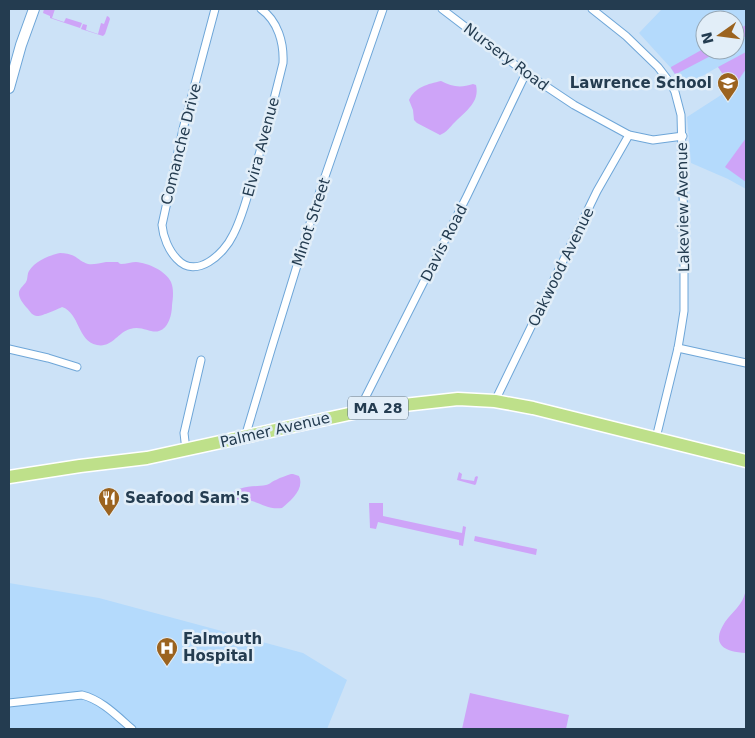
<svg xmlns="http://www.w3.org/2000/svg" width="755" height="738" font-family="'DejaVu Sans',sans-serif">
<style>
.built{fill:#b4dafc;fill-rule:evenodd}
.green{fill:#cea4f8}
.lines{fill:none;stroke-linecap:round;stroke-linejoin:round}
.street-casing{stroke:#6ea6d8;stroke-width:9}
.secondary-casing{stroke:#6ea6d8;stroke-width:12}
.highway-casing{stroke:#fff;stroke-width:15}
.street{stroke:#fff;stroke-width:7}
.secondary{stroke:#fff;stroke-width:10}
.highway{stroke:#bee08a;stroke-width:12}
.labels{text-anchor:middle;dominant-baseline:central;stroke-width:5;stroke-linejoin:round;paint-order:stroke}
.shield{fill:#e2eef8;stroke:#5d7182;stroke-width:1}
.shield-label{font-size:14px;font-weight:bold;fill:#243c50}
.street-label{font-size:15px;fill:#243c50;stroke:#e2eef8}
.poi-label{font-size:15px;font-weight:bold;fill:#243c50;stroke:#e2eef8;text-anchor:start}
</style>
<rect width="100%" height="100%" fill="#cce2f7"/>
<g class="built">
<path d="M 662,9 L 746,9 L 746,189 L 728,179 L 691,163 L 687,117 L 732,88 L 718,67 L 683,87 L 670,67 L 639,33 ZM 705,20 L 735,20 L 735,50 L 705,50 Z"/>
<polygon points="9,583 99,598 303,653 347,680 327,729 9,729"/>
</g>
<g class="green">
<polygon points="44,9 55,9 52,18 64,22 66,18 82,23 80,28 50,18 50,16 43,13"/>
<polygon points="107,16 109,17 110,19 105,34 103,36 81,29 83,24 87,25 86,30 98,34 101,23 104,24"/>
<polygon points="746,25 746,36 735,42 735,31"/>
<polygon points="705,48 705,50 722,50 678,73 675,74 671,68 671,67"/>
<polygon points="746,52 746,69 733,88 732,88 718,67"/>
<path d="M 441,81 C 452,87 461,88 473,84 L 476,85 C 480,102 466,111 455,122 C 450,127 447,132 440,135 L 417,123 L 414,120 L 413,110 L 409,100 C 415,87 428,84 441,81 Z"/>
<polygon points="746,138 746,182 725,167"/>
<path d="M 60,253 C 65,253 70,254 74,256 C 79,259 82,262 88,264 C 93,265 100,263 106,262 C 110,262 115,262 118,262 C 119,263 120,264 121,264 C 126,264 132,262 136,262 C 148,263 166,271 171,282 C 174,289 173,298 172,305 C 172,314 169,328 159,331 C 151,334 142,325 130,329 C 117,333 112,348 97,345 C 77,341 80,313 62,307 C 58,309 40,317 37,316 C 33,316 30,312 28,309 C 24,305 18,298 19,292 C 20,288 24,285 26,282 C 28,279 27,274 29,271 C 35,261 50,255 60,253 Z"/>
<polygon points="459,472 462,474 461,479 474,481 475,477 477,476 478,477 476,484 475,485 457,480"/>
<path d="M 291,474 L 293,474 L 299,476 C 305,489 290,501 282,508 C 267,510 259,501 246,500 C 240,499 235,501 230,497 C 235,485 255,487 266,485 C 269,485 272,481 276,480 C 281,477 286,476 291,474 Z"/>
<polygon points="369,503 383,503 383,516 462,533 463,526 466,527 463,546 459,545 459,540 378,522 376,529 370,528"/>
<polygon points="475,536 537,549 536,555 474,541"/>
<path d="M 746,589 L 746,653 C 725,652 710,645 725,622 C 729,616 736,610 740,604 C 743,600 745,594 746,589 Z"/>
<polygon points="470,693 569,715 566,729 462,729"/>
</g>
<g class="lines">
<g class="street-casing">
<g id="street">
<path d="M 215,9 L 183,129 L 162,225 C 163,237 169,251 177,259 C 196,280 224,254 233,235 C 243,216 248,194 254,173 C 264,137 274,100 283,63 C 284,43 278,21 261,9"/>
<polyline points="442,9 526,73 574,105 629,135 653,140 683,136"/>
<polyline points="592,9 626,36 658,67 671,84 675,92 681,115 684,230 684,311 681,330 678,348 656,438"/>
<polyline points="678,348 746,363"/>
<polyline points="9,349 48,358 77,367"/>
<polyline points="495,401 597,191 629,135"/>
<polyline points="358,412 467,196 526,73"/>
<polyline points="245,437 271,350 320,191 383,9"/>
<polyline points="186,450 184,433 201,360"/>
<path d="M 9,703 L 82,695 C 102,700 117,716 132,729"/>
</g>
</g>
<g class="secondary-casing">
<polyline id="secondary" points="9,88 21,45 34,9"/>
</g>
<g class="highway-casing">
<polyline id="highway" points="9,477 80,466 147,458 358,412 395,406 458,399 495,401 533,408 746,461"/>
</g>
<use href="#street" class="street"/>
<use href="#secondary" class="secondary"/>
<use href="#highway" class="highway"/>
</g>
<defs>
<g id="school-pin" transform="scale(1.125)"><path d="M0 17L-7.5 6A9.5 9.5 0 1 1 7.5 6Z" fill="#9b631f" stroke="#e2eef8"/><path d="M0-5L7-2L0 1L-7-2ZM-4 1L0 2.5L4 1V4Q0 6-4 4Z" fill="#fff"/></g>
<g id="restaurant-pin" transform="scale(1.125)"><path d="M0 17L-7.5 6A9.5 9.5 0 1 1 7.5 6Z" fill="#9b631f" stroke="#e2eef8"/><path d="M-5-6h1v4h1v-4h1v4h1v-4h1v5L-1.5 .5V6h-2V.5L-5-1ZM5-6V6H3V1.5H1.5Q1.5-4 5-6Z" fill="#fff"/></g>
<g id="hospital-pin" transform="scale(1.125)"><path d="M0 17L-7.5 6A9.5 9.5 0 1 1 7.5 6Z" fill="#9b631f" stroke="#e2eef8"/><path d="M-5-5h3v3.5h4V-5h3V5h-3V1.5h-4V5h-3Z" fill="#fff"/></g>
</defs>
<g fill-rule="evenodd">
<use href="#school-pin" x="728" y="83"/>
<use href="#restaurant-pin" x="109" y="498"/>
<use href="#hospital-pin" x="167" y="648"/>
</g>
<g class="labels">
<rect class="shield" x="348" y="396.5" width="60" height="23" rx="4"/>
<g class="shield-label">
<text x="378" y="408">MA 28</text>
</g>
<g class="street-label">
<text transform="translate(506 57) rotate(37)">Nursery Road</text>
<text transform="translate(181 144) rotate(-76)">Comanche Drive</text>
<text transform="translate(261 147) rotate(-75)">Elvira Avenue</text>
<text transform="translate(683 207) rotate(-91)">Lakeview Avenue</text>
<text transform="translate(311 222) rotate(-72)">Minot Street</text>
<text transform="translate(444 243) rotate(-63)">Davis Road</text>
<text transform="translate(561 267) rotate(-64)">Oakwood Avenue</text>
<text transform="translate(275 430) rotate(-13)">Palmer Avenue</text>
</g>
<g class="poi-label">
<text x="712" y="83" text-anchor="end">Lawrence School</text>
<text x="125" y="498">Seafood Sam's</text>
<text x="183" y="639">Falmouth<tspan x="183" dy="17">Hospital</tspan></text>
</g>
</g>
<rect width="755" height="738" fill="none" stroke="#243c50" stroke-width="20"/>
<g transform="translate(720 35) rotate(256)"><circle r="24" fill="#e2eef8" stroke="#96a7b5"/>
<path d="M0-4L9 19L0 12L-9 19Z" fill="#9b631f"/>
<text y="-8" font-size="14" font-weight="bold" text-anchor="middle" fill="#243c50">N</text>
</g>
</svg>
